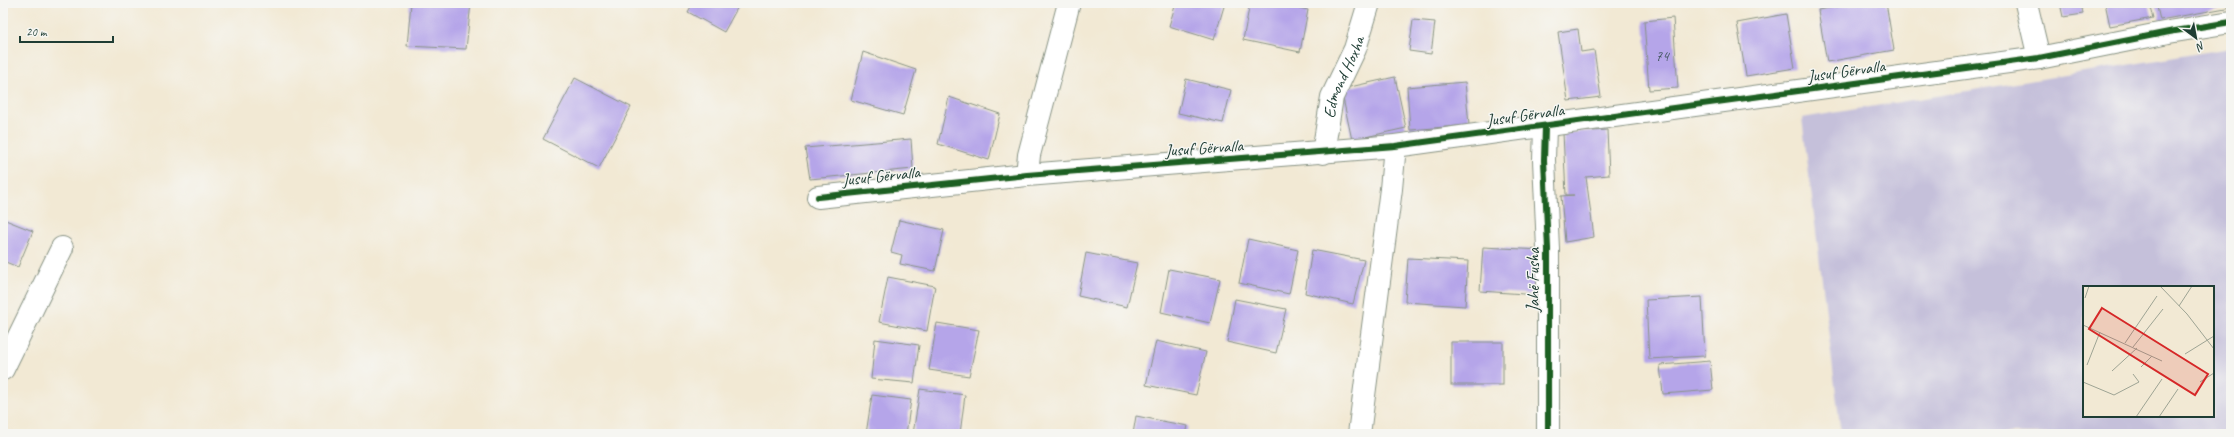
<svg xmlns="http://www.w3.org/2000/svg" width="2234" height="437" font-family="Caveat,sans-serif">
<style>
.industrial{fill:#c5c0da;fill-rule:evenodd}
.building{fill:#b5a5e9}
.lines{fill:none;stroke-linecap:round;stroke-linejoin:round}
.minor-casing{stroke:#889384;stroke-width:24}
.minor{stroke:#fff;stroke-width:22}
.cycleway-casing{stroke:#f6f6f2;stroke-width:8}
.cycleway{stroke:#1b5e20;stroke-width:6}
.labels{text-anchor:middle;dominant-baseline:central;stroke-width:3;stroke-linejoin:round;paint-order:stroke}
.number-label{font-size:15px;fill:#445761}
.street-label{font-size:17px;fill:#1f3d34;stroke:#f6f6f2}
.inset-road{fill:none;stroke:#9ea494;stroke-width:1}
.view{fill:#d62828;fill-opacity:0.15;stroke:#d62828;stroke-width:2}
.inset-edge{fill:none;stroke:#1f3d34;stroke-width:2}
</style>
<rect width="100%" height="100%" fill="#f6f6f2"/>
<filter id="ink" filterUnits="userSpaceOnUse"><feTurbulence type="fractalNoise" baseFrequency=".025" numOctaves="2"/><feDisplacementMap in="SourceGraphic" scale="8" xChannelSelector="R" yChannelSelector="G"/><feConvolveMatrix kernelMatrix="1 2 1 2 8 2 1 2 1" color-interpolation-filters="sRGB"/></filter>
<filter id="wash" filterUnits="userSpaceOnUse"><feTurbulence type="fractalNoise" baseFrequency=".012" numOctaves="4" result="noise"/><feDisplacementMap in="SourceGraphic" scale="16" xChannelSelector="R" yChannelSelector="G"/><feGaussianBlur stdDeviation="0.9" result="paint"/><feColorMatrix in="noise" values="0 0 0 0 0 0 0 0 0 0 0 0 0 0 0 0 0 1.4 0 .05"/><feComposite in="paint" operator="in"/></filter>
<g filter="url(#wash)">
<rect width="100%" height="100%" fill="#f2e9d4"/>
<path class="industrial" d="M 2231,48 L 2231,434 L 1841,434 L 1802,118 ZM 2084,287 L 2213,287 L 2213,416 L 2084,416 Z"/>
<g id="blocks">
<g class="building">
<polygon points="411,3 471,3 466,49 407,46"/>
<polygon points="693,3 740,3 724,32 688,12"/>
<polygon points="1176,3 1225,3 1214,40 1169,26"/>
<polygon points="1250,3 1277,3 1308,10 1300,52 1243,40"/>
<polygon points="1858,3 1886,3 1894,50 1827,62 1818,10"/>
<polygon points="2060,3 2081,3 2083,14 2063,17"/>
<polygon points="2105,3 2149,3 2153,18 2110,26"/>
<polygon points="2156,3 2231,3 2231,7 2160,20"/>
<polygon points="1786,14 1795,68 1746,76 1737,23"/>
<polygon points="1673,18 1678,88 1649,90 1644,21"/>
<polygon points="1413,20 1435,22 1431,54 1409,51"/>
<polygon points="1578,29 1581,52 1594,50 1601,97 1568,101 1558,32"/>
<polygon points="863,52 916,70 903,115 851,100"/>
<polygon points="1395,77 1406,128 1352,140 1341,89"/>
<polygon points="575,78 631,107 599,168 543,139"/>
<polygon points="1186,79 1231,90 1223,123 1178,113"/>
<polygon points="1465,82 1469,125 1410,130 1407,87"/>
<polygon points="949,97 1000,114 989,160 938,144"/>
<polygon points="1607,130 1609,175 1586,177 1594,237 1565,242 1561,196 1574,195 1566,195 1563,133"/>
<polygon points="911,139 913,169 810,179 805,148"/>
<polygon points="3,219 33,231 18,267 3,261"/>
<polygon points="899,220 944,230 935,271 900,264 902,255 891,252"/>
<polygon points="1248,239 1298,250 1289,294 1239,283"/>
<polygon points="1483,247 1542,250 1539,295 1480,291"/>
<polygon points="1312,250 1364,260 1353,304 1305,293"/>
<polygon points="1086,253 1137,263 1127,307 1078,296"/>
<polygon points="1408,258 1468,261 1465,306 1405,302"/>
<polygon points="1169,269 1220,279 1210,323 1161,312"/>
<polygon points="888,277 935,286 927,331 879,322"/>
<polygon points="1702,297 1705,356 1649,359 1646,300"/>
<polygon points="1235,299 1286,309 1276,353 1227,342"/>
<polygon points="937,323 979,330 969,376 929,370"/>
<polygon points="875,339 919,345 914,383 871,379"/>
<polygon points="1156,341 1206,352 1196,395 1146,385"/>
<rect x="1451" y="342" width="52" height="43"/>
<polygon points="1710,361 1713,390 1663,394 1660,365"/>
<polygon points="920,389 965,395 960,434 913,434"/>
<polygon points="872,395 911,400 906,434 866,434"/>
<polygon points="1136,416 1188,426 1186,434 1133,434"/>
</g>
</g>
</g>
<g filter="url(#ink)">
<use href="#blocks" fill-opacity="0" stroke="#889384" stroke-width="1"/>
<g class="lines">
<g class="minor-casing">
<g id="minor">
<polyline points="2026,3 2039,58"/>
<polyline points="1545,127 1544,160 1548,249 1548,434"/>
<path id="s1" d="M 1323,153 L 1332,97 L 1355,49 L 1369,3"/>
<polyline points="1027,175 1029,155 1069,3"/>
<polyline points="818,197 1027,175 1395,146 2039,58 2169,32 2231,22"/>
<polyline points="3,369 62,248"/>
<polyline points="1359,434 1391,189 1395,146"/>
</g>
</g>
<use href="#minor" class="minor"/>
<g class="cycleway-casing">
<g id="cycleway">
<polyline points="1545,127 1544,160 1548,249 1548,434"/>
<polyline points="818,197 1027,175 1395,146 2039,58 2169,32 2231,22"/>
</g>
</g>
<use href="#cycleway" class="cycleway"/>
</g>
</g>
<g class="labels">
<g class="number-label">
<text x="1662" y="56">74</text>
</g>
<g class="street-label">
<text transform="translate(1846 71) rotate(-8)">Jusuf Gërvalla</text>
<text stroke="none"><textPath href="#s1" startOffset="79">Edmond Hoxha</textPath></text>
<text transform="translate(1525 115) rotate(-8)">Jusuf Gërvalla</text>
<text transform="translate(1204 148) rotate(-4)">Jusuf Gërvalla</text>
<text transform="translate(881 176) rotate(-6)">Jusuf Gërvalla</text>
<text transform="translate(1533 280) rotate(-90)">Jahë Fusha</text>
</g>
</g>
<g transform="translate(2083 286)">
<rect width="131" height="131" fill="#f2e9d4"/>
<path class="inset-road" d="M 77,0 L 104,28 L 131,63M 2,12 L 6,0M 96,20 L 109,0M 0,39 L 79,75M 42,57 L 74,10M 50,61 L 80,23M 102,68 L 131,50M 4,79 L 17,46M 58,81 L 69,70M 29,85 L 54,62M 0,96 L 31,109 L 56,96 L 50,88M 117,96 L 131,87M 53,131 L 79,93M 76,131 L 95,103"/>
<path class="view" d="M 19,22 L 125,88 L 112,109 L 6,43 Z"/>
<rect width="131" height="131" class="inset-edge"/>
</g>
<rect width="2234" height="437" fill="none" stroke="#f6f6f2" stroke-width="16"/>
<g transform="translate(2196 38) rotate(148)" stroke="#f6f6f2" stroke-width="3" paint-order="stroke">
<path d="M0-3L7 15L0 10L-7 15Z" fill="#1f3d34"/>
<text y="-6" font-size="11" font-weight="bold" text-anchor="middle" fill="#1f3d34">N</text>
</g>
<path d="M20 36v6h93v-6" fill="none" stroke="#1f3d34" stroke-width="2"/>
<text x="26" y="36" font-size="12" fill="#1f3d34" stroke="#f6f6f2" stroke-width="3" paint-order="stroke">20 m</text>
</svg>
